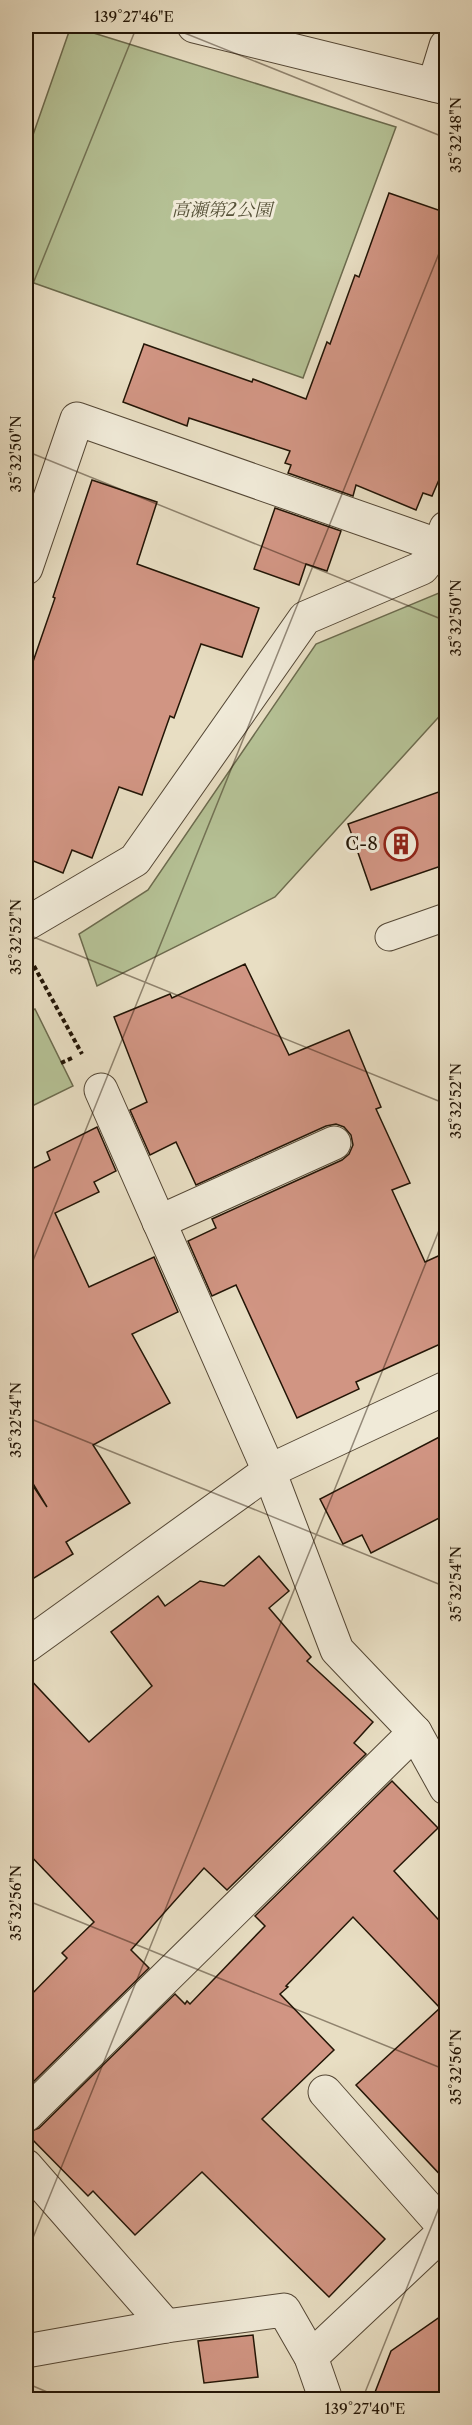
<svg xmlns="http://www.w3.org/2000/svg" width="472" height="2425" font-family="'Libre Caslon Text','Noto Serif JP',serif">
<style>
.green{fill:#b5c195;stroke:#6c6b4e;stroke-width:1.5}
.building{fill:#d19583;stroke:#231506;stroke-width:1.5}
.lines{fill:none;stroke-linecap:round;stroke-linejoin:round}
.service-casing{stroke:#544735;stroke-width:29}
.minor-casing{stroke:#544735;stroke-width:35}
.tertiary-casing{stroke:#544735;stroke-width:35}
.path{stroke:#231506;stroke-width:4;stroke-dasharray:4.5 3;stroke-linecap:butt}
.service{stroke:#f0ead8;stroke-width:27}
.minor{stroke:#f0ead8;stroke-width:33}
.tertiary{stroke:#f0ead8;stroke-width:33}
.ticks{fill:none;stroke:#231506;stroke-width:1.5;stroke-opacity:0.45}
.labels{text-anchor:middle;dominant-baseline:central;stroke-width:6;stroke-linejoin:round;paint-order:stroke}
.park-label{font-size:18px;font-style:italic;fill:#565138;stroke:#f0ead8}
.poi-label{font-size:18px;fill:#231506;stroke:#f0ead8;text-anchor:end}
.neatline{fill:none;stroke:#231506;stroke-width:2}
.ticks-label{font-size:15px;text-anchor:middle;fill:#231506}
</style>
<rect width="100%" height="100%" fill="#e8dec3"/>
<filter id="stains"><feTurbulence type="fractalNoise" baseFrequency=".00333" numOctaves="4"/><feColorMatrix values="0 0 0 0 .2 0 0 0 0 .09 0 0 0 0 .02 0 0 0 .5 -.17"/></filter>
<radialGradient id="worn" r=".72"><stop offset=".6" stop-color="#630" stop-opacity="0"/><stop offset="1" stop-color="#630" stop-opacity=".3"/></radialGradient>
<g class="green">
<polygon points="71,26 396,127 303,378 31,282 26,295 26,155"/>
<polygon points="446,590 446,709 275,897 97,986 79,934 148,890 316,644"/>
<polygon points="35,1009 73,1086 26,1109 26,1013"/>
</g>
<g class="building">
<polygon points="389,193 447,213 447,461 432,496 423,493 416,510 356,485 353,496 288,473 291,465 285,463 290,451 189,418 187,426 123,402 144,344 252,382 253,379 306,399 327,342 330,344 355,275 359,277"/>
<polygon points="92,480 157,502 137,564 259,608 242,657 201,644 174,718 170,716 142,795 119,787 92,858 72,850 63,873 26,858 26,682 55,598 53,597"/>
<polygon points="275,508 341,531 327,571 306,564 299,585 254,569"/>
<polygon points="447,789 447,864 371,890 348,824"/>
<polygon points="245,964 289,1055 349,1030 381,1107 376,1109 410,1183 392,1190 425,1262 447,1252 447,1341 356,1382 359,1389 297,1418 236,1285 212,1296 188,1241 216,1228 212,1219 342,1160 349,1154 353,1145 351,1135 344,1127 336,1124 326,1126 196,1185 176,1142 150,1155 130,1110 147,1102 114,1017 170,994 172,998"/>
<polygon points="97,1127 116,1171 94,1182 99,1192 55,1213 89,1287 154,1257 178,1312 132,1334 170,1403 93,1445 130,1503 66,1542 73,1554 26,1583 26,1475 47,1507 26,1472 26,1150 34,1168 50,1160 47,1152"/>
<polygon points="447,1433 447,1514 371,1553 362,1535 343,1544 320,1499"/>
<polygon points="259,1556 289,1591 269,1608 311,1657 307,1661 373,1722 354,1743 366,1754 227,1890 204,1868 131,1950 149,1968 26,2089 26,2000 67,1958 62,1953 94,1922 26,1851 26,1675 89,1742 152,1686 111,1632 158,1596 165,1606 200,1581 224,1586"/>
<polygon points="392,1781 438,1828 394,1871 447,1929 447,2182 356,2085 440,2008 353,1917 286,1986 288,1987 280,1994 334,2050 262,2119 385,2239 329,2297 202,2172 135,2235 93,2191 88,2196 26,2133 39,2128 175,1994 185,2004 187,2001 190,2004 265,1926 255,1916"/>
<polygon points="447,2312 447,2400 372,2400 391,2351"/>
<polygon points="253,2335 258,2377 204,2383 198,2341"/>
</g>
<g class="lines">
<g class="service-casing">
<polyline id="service" points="389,937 446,917"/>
</g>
<g class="minor-casing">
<g id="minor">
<polyline points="434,85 446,46"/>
<polyline points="26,568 77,419 440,546"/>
<polyline points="26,924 135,860 305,618 422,568 440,546 446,528"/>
<polyline points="101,1090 269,1471 337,1650 415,1732 446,1788"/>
<polyline points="159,1222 334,1143"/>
<polyline points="26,1646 269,1471 446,1388"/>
<polyline points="325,2092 446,2229"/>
<polyline points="26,2115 415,1732"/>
<polyline points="26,2166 166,2326"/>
<polyline points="26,2351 166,2326 284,2310 311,2357 326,2400"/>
<polyline points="311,2357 446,2230"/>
</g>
</g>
<g class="tertiary-casing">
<polyline id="tertiary" points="194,26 446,88"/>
</g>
<g class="path">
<polyline points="34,966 82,1054"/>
<polyline points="61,1063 72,1058"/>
</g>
<use href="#service" class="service"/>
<use href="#minor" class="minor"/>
<use href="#tertiary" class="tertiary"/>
</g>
<path class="ticks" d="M 167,26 L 446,138M 26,301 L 137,26M 26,451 L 446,621M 26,934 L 446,1104M 26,1278 L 446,236M 26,1417 L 446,1587M 26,1900 L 446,2070M 26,2255 L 446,1213M 26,2383 L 66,2400M 362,2400 L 446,2190"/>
<defs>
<g id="building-ring" transform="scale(1.725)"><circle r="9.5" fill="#f0ead8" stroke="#8f2418" stroke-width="1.5"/><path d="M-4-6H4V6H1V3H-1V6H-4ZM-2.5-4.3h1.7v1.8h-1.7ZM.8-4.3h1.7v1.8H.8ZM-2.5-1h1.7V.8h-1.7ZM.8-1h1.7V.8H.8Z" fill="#8f2418"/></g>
</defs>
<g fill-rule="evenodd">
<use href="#building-ring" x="401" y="844"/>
</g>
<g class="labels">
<g class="park-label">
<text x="222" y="210">高瀬第2公園</text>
</g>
<g class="poi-label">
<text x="378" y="844">C-8</text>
</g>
</g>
<rect width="472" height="2425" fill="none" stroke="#e8dec3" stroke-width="66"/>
<rect x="33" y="33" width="406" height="2359" class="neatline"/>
<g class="ticks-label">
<text x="134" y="22">139°27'46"E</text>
<text transform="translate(456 135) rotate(-90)" y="5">35°32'48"N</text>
<text transform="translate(16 454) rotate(-90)" y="5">35°32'50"N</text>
<text transform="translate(456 618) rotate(-90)" y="5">35°32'50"N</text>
<text transform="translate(16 937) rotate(-90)" y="5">35°32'52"N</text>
<text transform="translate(456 1101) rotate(-90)" y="5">35°32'52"N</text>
<text transform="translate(16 1420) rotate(-90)" y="5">35°32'54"N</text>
<text transform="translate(456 1584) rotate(-90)" y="5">35°32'54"N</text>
<text transform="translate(16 1903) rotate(-90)" y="5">35°32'56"N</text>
<text transform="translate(456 2067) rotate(-90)" y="5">35°32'56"N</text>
<text x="365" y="2414">139°27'40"E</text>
</g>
<rect width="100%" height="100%" filter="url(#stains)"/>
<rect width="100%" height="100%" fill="url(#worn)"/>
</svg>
